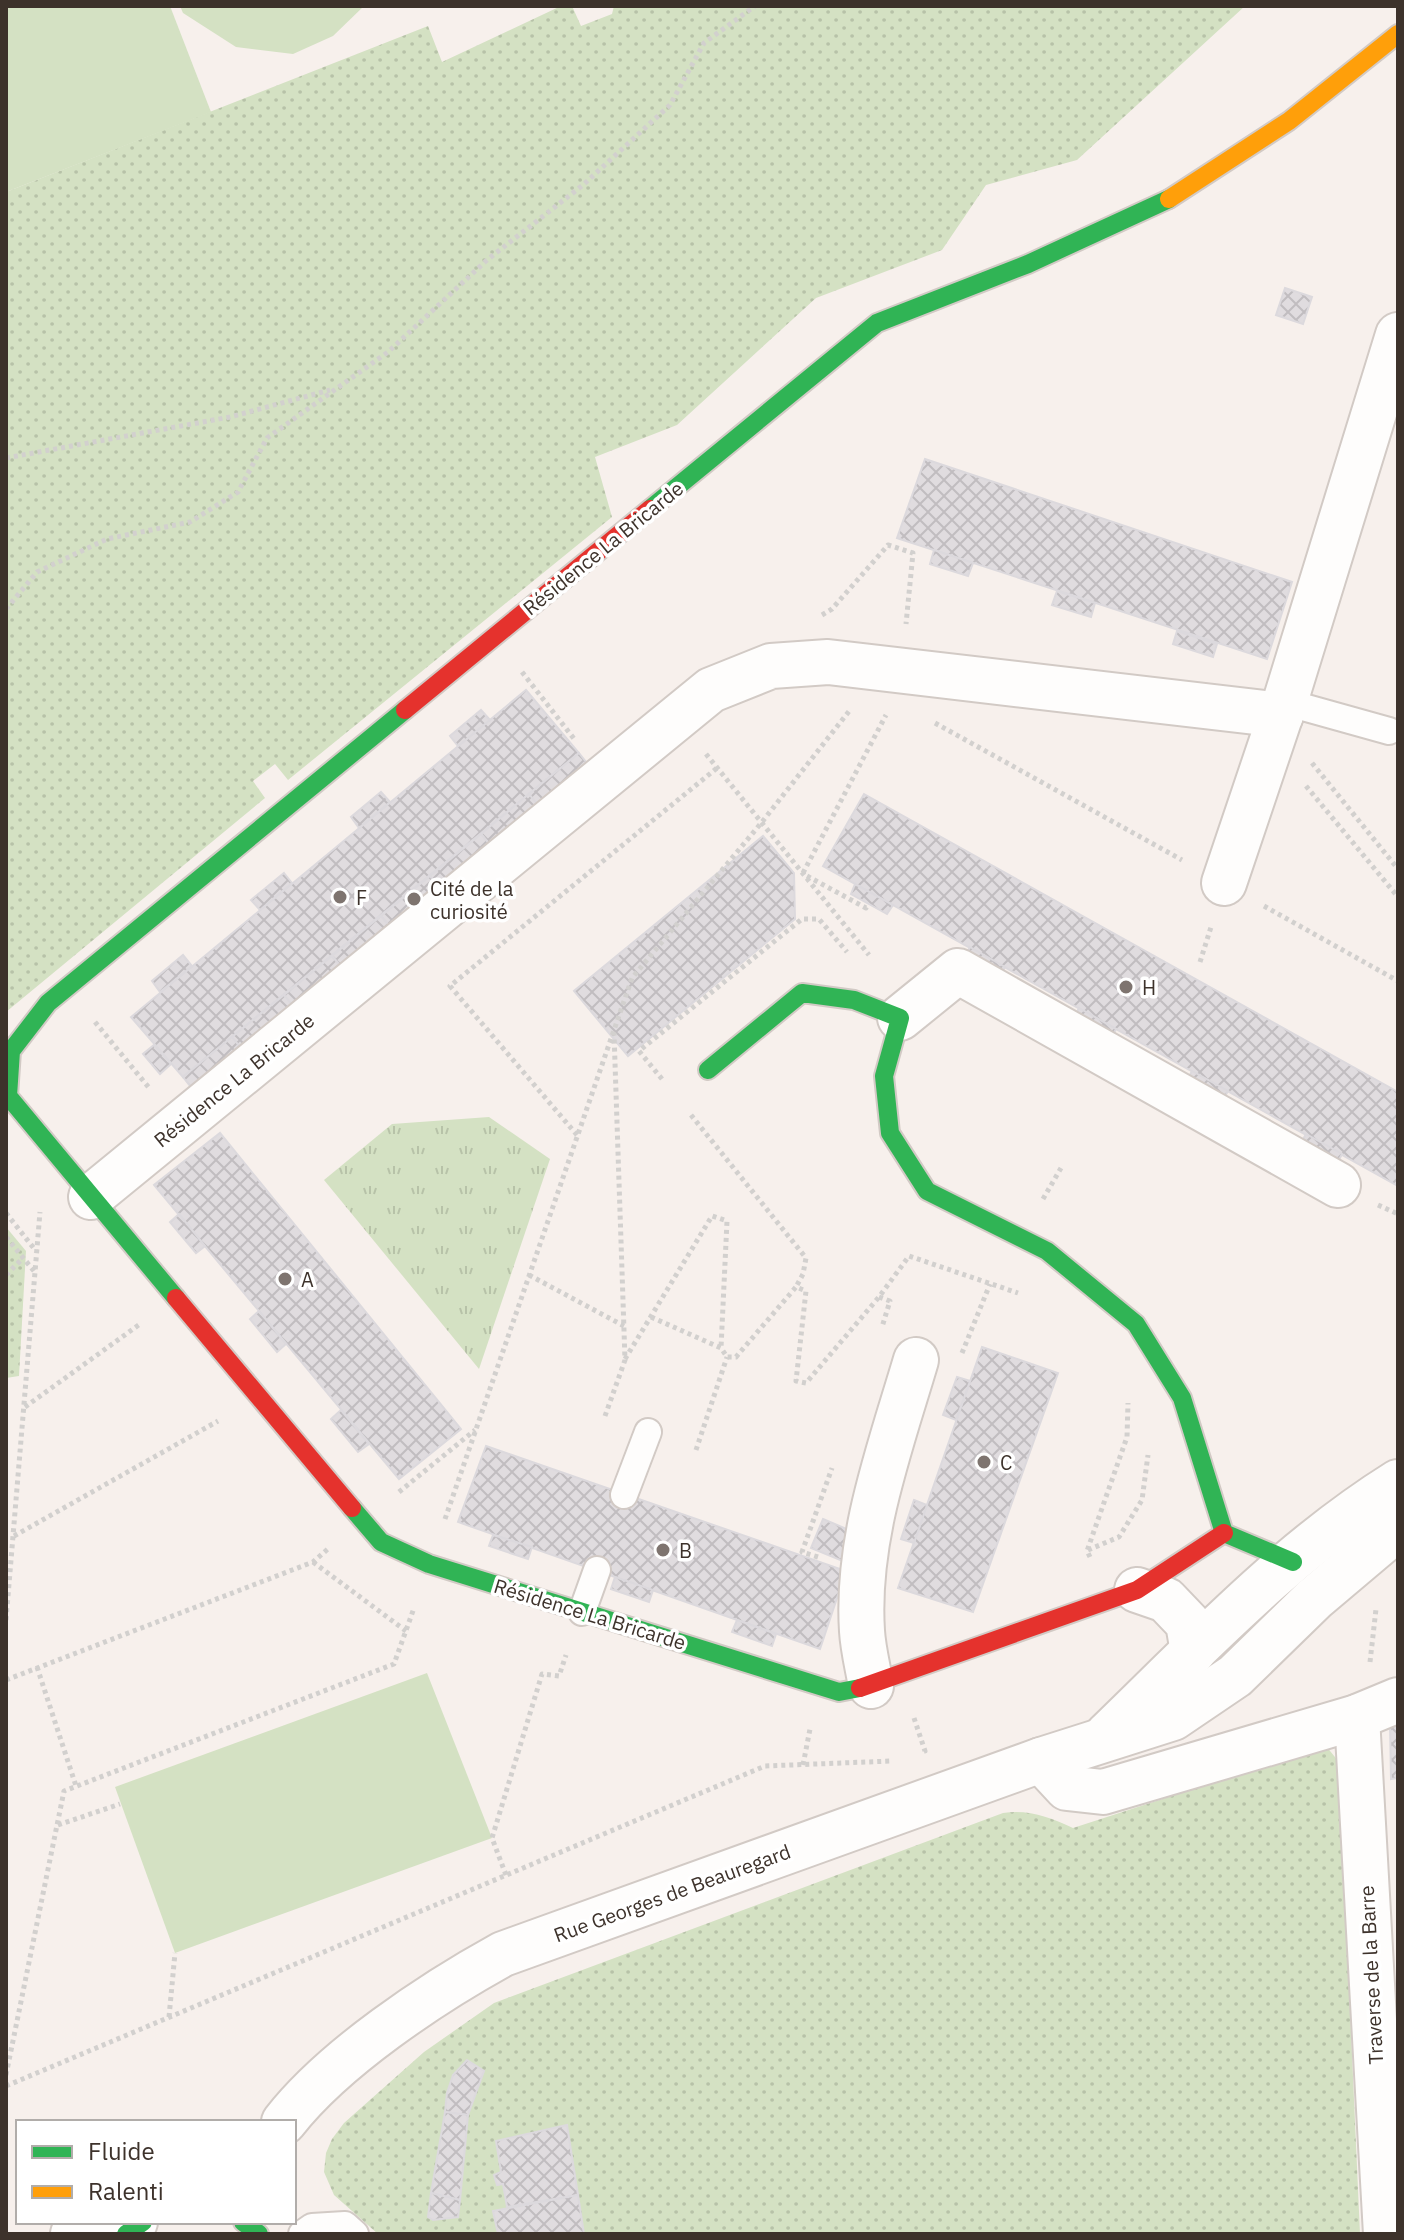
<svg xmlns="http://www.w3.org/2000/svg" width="1404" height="2240" font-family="'IBM Plex Sans',sans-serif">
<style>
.grass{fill:url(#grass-dots)}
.park{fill:url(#park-tufts)}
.pitch{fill:#d4e1c3}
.building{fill:url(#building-cross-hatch);stroke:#dcd9dd;stroke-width:2}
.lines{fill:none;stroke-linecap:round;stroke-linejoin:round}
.lane-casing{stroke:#d2cac5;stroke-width:30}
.street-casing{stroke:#d2cac5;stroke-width:48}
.fast-casing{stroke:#d2cac5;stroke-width:22}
.slow-casing{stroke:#d2cac5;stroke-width:22}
.jam-casing{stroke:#d2cac5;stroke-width:22}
.path{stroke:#d2d0ce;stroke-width:5;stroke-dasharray:4 4;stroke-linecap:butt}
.lane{stroke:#fefdfc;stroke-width:26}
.street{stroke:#fefdfc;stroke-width:44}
.fast{stroke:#30b455;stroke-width:18}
.slow{stroke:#ff9f0a;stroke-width:18}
.jam{stroke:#e5322d;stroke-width:18}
.poi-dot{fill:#7e746f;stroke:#fff;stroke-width:3}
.labels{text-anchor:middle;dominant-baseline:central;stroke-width:7;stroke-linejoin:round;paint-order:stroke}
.street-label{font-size:20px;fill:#3d322b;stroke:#fff}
.poi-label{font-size:20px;fill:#3d322b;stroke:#fff;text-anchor:start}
</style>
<defs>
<pattern id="grass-dots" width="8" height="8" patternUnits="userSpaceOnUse" patternTransform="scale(2)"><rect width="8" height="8" fill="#d4e1c3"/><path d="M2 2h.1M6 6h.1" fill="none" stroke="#b7c2a8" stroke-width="1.8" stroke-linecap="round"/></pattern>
<pattern id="park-tufts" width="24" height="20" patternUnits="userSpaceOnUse" patternTransform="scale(2)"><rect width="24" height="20" fill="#d4e1c3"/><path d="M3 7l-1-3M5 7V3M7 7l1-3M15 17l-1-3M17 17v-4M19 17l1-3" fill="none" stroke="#b7c2a8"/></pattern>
<pattern id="building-cross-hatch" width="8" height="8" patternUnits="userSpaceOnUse" patternTransform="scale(2)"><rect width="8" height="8" fill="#e0dcdf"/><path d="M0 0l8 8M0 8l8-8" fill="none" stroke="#c1bdc0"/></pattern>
</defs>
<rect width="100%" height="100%" fill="#f7f0ec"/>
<g class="grass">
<polygon points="561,6 572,6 581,26 612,14 614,6 1245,6 1077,160 986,185 942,250 816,298 677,425 595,457 612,517 288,780 275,764 253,781 265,798 6,1012 6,192 428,26 442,62"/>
<polygon points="6,1227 26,1251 19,1376 6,1378"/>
<path d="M 1326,1746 L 1339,1762 L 1360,2234 L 378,2234 L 334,2195 L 324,2172 L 326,2153 L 332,2139 L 344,2123 L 424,2052 L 494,2003 L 1003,1813 C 1028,1809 1050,1817 1073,1828 Z"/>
</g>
<polygon class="park" points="489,1117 550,1159 479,1369 324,1180 392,1124"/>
<g class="pitch">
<polygon points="6,6 170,6 211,112 6,192"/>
<polygon points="180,6 364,6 333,36 293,54 236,47 183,13"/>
<polygon points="427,1673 492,1838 175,1953 115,1787"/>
</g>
<g class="building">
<polygon points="1285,288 1312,297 1303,324 1276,315"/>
<polygon points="925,459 1292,582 1267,659 897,538"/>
<polygon points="934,550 973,563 968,576 930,564"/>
<polygon points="1057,591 1095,603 1091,617 1052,605"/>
<polygon points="1177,631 1217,644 1213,657 1173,644"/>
<polygon points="526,690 579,753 183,1077 131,1017"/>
<polygon points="481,710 490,720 458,746 450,736"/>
<polygon points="579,753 590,767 540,808 529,794"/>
<polygon points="381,792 390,802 359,828 351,817"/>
<polygon points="529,794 540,808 492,847 481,834"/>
<polygon points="864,794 1398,1092 1398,1186 823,866"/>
<polygon points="481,834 492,847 441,889 430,876"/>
<polygon points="763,836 794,873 795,919 628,1056 574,991"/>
<polygon points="284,873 292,883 260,910 251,900"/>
<polygon points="430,876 441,889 392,929 381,916"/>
<polygon points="855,884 893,905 887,914 851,894"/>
<polygon points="381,916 392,929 343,969 332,956"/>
<polygon points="970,947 1005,967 998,979 963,960"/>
<polygon points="183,955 192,966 160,992 152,981"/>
<polygon points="332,956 343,969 295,1009 284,995"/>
<polygon points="284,995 295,1009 243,1051 232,1037"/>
<polygon points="1079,1008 1116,1029 1110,1041 1073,1020"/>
<polygon points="232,1037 243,1051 194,1091 183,1077"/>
<polygon points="154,1045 171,1064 160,1074 143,1054"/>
<polygon points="1192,1071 1228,1091 1222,1102 1186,1083"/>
<polygon points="220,1133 461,1429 399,1479 154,1185"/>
<polygon points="1306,1134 1342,1154 1336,1166 1299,1146"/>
<polygon points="179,1214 205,1246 196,1253 170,1222"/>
<polygon points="259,1311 286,1344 277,1352 250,1319"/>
<polygon points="982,1347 1058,1373 973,1612 898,1588"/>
<polygon points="957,1377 970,1381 956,1420 943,1415"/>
<polygon points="341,1410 369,1444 358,1452 331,1419"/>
<polygon points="486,1446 846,1571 820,1649 458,1522"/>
<polygon points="914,1500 927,1505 914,1543 901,1539"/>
<polygon points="823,1519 856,1533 845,1562 811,1548"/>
<polygon points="493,1535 532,1547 528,1559 489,1546"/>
<polygon points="615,1577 653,1590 649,1602 611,1589"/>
<polygon points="737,1620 776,1634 772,1646 732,1632"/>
<polygon points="1398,1721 1398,1778 1391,1779 1390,1723"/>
<polygon points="467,2060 484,2071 468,2115 445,2112 447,2093 453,2075"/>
<polygon points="445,2112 468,2115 460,2200 431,2193"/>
<polygon points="567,2125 578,2195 507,2207 503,2184 497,2185 494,2175 501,2172 496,2141"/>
<polygon points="431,2193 460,2200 458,2217 433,2220 428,2217"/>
<polygon points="578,2195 584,2234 498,2234 493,2211"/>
</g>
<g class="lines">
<g class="lane-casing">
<g id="lane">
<polyline points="1285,702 1389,731"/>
<polyline points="624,1495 648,1432"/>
<polyline points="582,1612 597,1570"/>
<polyline points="302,2234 312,2227 345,2225 355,2234"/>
</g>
</g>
<g class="street-casing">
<g id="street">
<polyline points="1224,883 1285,702 1398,335"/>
<polyline points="900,1018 958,971 1338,1185"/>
<polyline points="91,1197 711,690 771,666 828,662 1281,715"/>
<polyline points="1137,1590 1166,1600 1188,1623 1193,1652"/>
<path d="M 871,1686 C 868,1668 863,1649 862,1631 C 856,1538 890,1448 916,1360"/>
<polyline points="1357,1717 1386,2234"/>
<path d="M 1107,1735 C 1199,1646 1289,1550 1398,1482"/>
<polyline points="1041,1760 1067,1788 1103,1792 1357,1717 1398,1700"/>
<path d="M 284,2122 C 334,2058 432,1993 503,1954 L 1041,1760 L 1173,1718 L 1235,1676 L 1314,1599 L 1398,1528"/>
<polyline points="73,2234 135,2222"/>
</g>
</g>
<g class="fast-casing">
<g id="fast">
<polyline points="650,509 877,323 1028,264 1169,199"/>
<polyline points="708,1070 802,993 854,1000 900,1018 884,1076 890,1133 927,1191 1047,1251 1136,1324 1182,1398 1224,1533 1293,1562"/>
<polyline points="176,1298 8,1096 11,1051 48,1003 405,710"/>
<polyline points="352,1508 381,1542 429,1564 839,1692 860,1688"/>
<polyline points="243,2222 259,2234"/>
<polyline points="126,2234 143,2222"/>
</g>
</g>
<g class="slow-casing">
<polyline id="slow" points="1169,199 1289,121 1398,34"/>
</g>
<g class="jam-casing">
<g id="jam">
<polyline points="405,710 650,509"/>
<polyline points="176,1298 352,1508"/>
<polyline points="860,1688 1137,1590 1224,1533"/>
</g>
</g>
<g class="path">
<polyline points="6,458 230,417 330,390"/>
<polyline points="6,609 37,572 107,539 190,522 238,492 267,438 388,352 487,260 583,185 670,105 704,43 755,6"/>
<polyline points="822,615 832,609 888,545 913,553 906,624"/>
<polyline points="522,672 575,740"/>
<polyline points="935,723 1182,860"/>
<polyline points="706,754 869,955"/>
<polyline points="1312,763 1398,869"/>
<polyline points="1306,786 1398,897"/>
<polyline points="803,873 886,715"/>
<polyline points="807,876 866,908 868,904"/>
<polyline points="1264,906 1398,981"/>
<polyline points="1200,962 1211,927"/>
<polyline points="95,1022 150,1089"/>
<polyline points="662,1079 639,1051 802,919 819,919 847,952"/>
<polyline points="691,1115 806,1258 803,1274 796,1287"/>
<polyline points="577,1135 450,986 717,768"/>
<polyline points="1043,1199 1061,1168"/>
<polyline points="1378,1205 1398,1214"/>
<polyline points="6,1213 36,1251"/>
<polyline points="6,1237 34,1271"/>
<polyline points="6,1275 23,1258"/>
<polyline points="529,1275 624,1326"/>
<polyline points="879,1297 890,1301 882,1327"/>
<polyline points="651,1317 721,1348 727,1357 736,1357 796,1287 806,1291 796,1381 806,1383 879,1297 909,1256 1018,1293"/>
<polyline points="962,1353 990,1284"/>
<polyline points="625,1359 712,1216 727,1221 721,1348"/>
<polyline points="25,1407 140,1324"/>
<polyline points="605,1416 625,1360 614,1033"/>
<polyline points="696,1450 727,1357"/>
<polyline points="399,1492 475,1430"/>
<polyline points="445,1519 632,978 762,822 850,710"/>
<polyline points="14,1536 218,1421"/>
<polyline points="1088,1550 1119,1537 1142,1500 1148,1455"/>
<polyline points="818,1557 802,1552 832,1468"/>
<polyline points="1090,1557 1087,1551 1127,1437 1128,1403"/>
<polyline points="313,1562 406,1631"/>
<polyline points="6,1620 40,1212"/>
<polyline points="1370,1662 1376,1609"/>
<polyline points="37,1667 76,1786"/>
<polyline points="6,1680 313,1562 329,1548"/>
<polyline points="914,1718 925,1751 922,1752"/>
<polyline points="803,1765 810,1729"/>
<polyline points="58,1825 120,1804"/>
<polyline points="506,1875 492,1838 542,1674 559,1676 566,1655"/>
<polyline points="169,2017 175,1953"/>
<polyline points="6,2075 64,1791 394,1664 414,1608"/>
<polyline points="6,2086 765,1766 892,1761"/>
</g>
<use href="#lane" class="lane"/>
<use href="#street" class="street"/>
<use href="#fast" class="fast"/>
<use href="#slow" class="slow"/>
<use href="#jam" class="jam"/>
</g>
<g class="poi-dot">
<circle cx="340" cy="897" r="8"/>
<circle cx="414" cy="899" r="8"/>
<circle cx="1126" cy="987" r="8"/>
<circle cx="285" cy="1279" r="8"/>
<circle cx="984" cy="1462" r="8"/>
<circle cx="663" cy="1550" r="8"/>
</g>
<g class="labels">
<g class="street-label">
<text transform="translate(603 548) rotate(-39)">Résidence La Bricarde</text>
<text transform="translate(234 1080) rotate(-39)">Résidence La Bricarde</text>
<text transform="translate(590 1614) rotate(17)">Résidence La Bricarde</text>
<text transform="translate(672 1893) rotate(-20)">Rue Georges de Beauregard</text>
<text transform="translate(1371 1975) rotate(-93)">Traverse de la Barre</text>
</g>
<g class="poi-label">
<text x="430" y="888">Cité de la<tspan x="430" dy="23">curiosité</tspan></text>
<text x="356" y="897">F</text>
<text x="1142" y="987">H</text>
<text x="301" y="1279">A</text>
<text x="1000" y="1462">C</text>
<text x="679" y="1550">B</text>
</g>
</g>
<rect width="1404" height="2240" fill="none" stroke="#3d322b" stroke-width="16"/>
<rect x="16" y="2120" width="280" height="104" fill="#ffffff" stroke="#b1adaa" stroke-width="2"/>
<rect x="32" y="2146" width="40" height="12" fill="#30b455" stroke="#b1adaa" stroke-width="2"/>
<text x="88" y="2160" font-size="24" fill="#3d322b">Fluide</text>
<rect x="32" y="2186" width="40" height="12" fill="#ff9f0a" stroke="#b1adaa" stroke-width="2"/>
<text x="88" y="2200" font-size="24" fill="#3d322b">Ralenti</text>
</svg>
